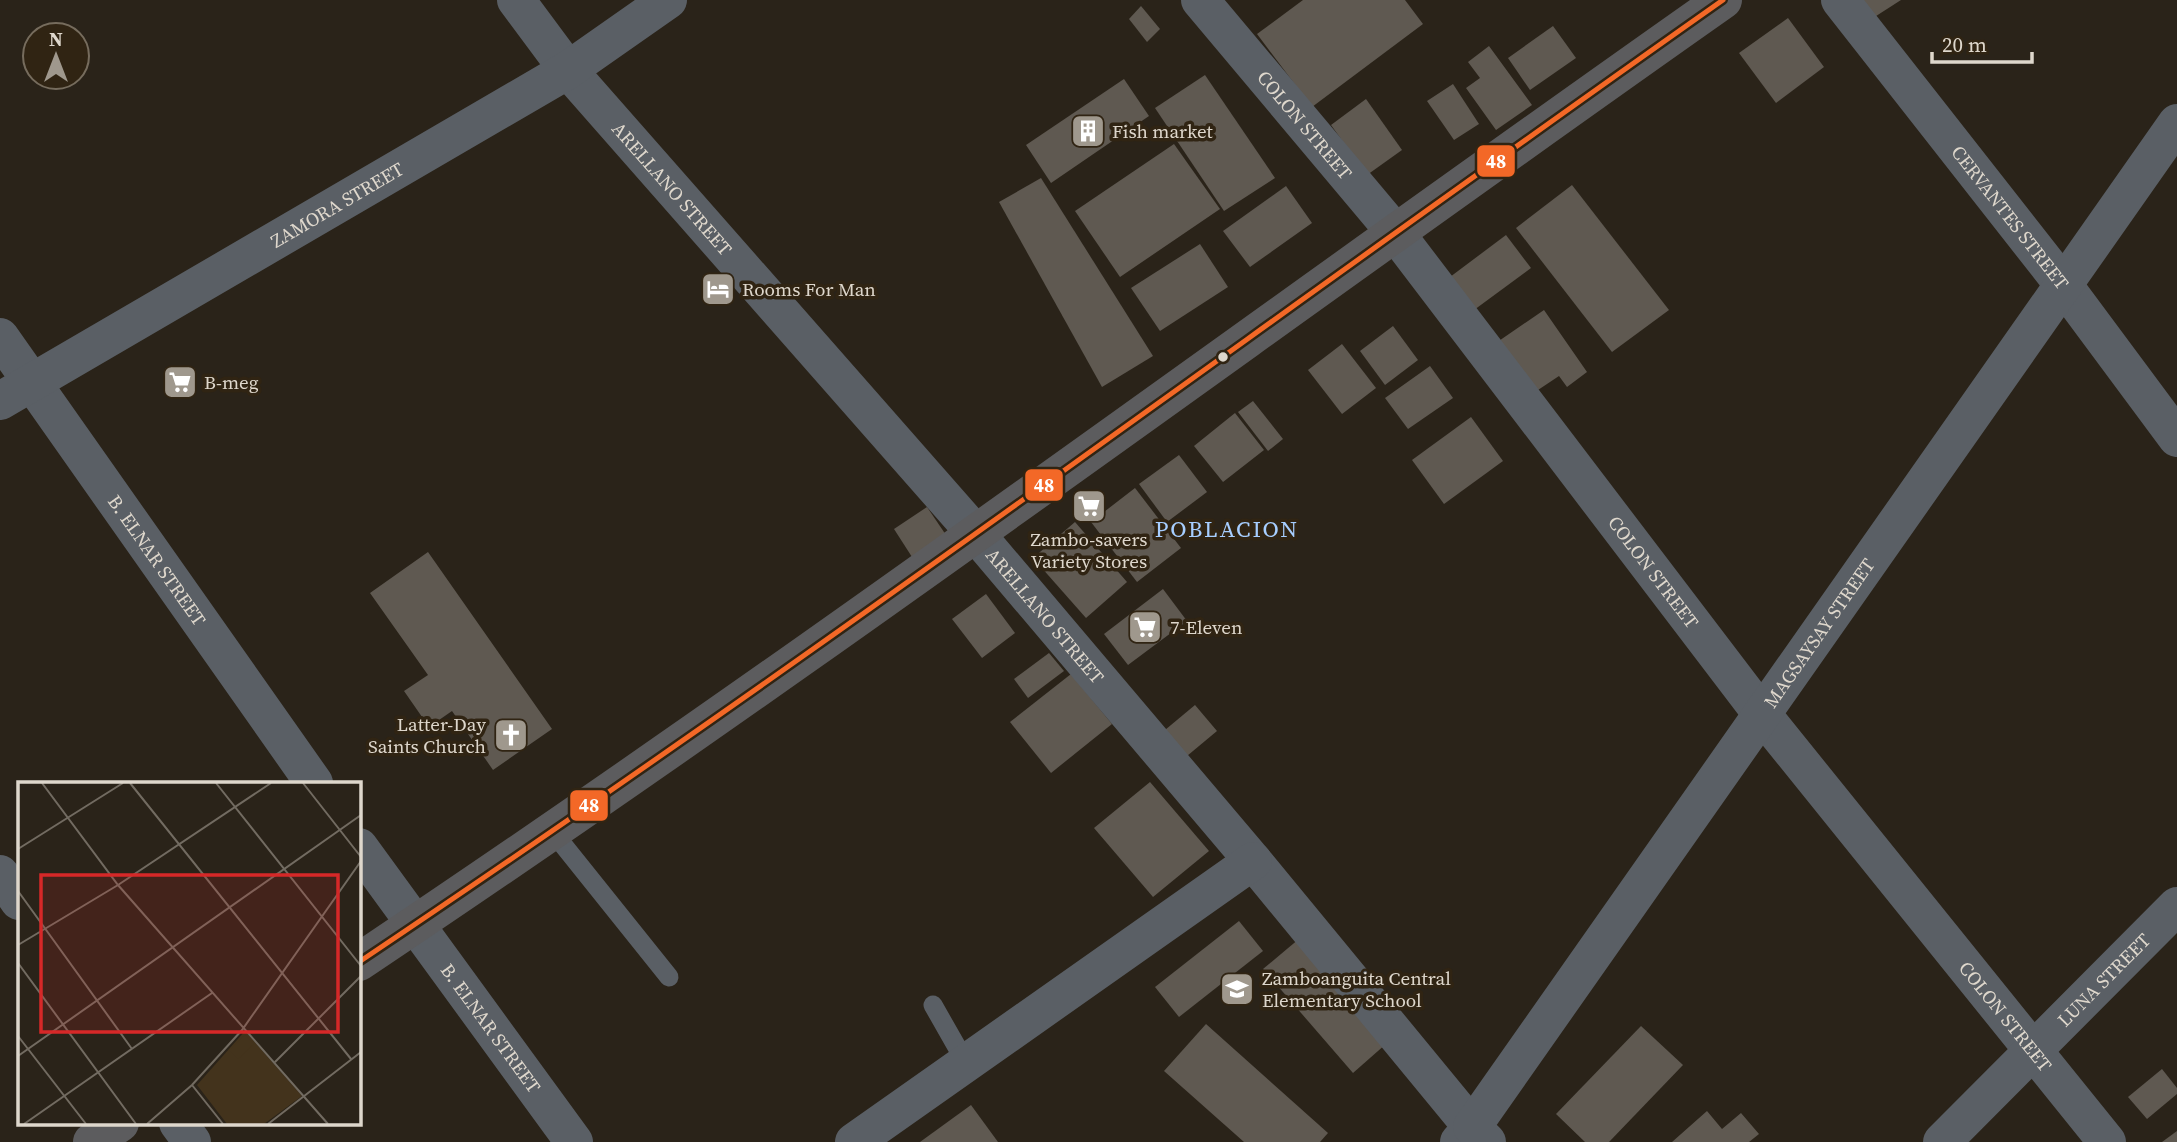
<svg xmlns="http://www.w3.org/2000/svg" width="2177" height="1142" font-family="'Source Serif 4',serif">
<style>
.building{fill:#5f5951}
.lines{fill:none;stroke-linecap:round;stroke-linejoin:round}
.service{stroke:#5a5f65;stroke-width:19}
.minor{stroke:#5a5f65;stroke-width:38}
.tertiary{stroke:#5a5f65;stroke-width:38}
.trunk{stroke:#5c5c5e;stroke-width:38}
.bus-1-casing{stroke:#302413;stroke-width:10}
.bus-1{stroke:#f36827;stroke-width:5}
.bus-dot{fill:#ded7cc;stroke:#302413;stroke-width:2.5}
.labels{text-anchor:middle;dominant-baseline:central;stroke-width:7;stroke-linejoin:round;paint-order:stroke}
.street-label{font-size:19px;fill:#ded7cc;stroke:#302413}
.poi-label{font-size:19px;fill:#ded7cc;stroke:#302413;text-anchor:start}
.quarter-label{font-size:23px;letter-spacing:2px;fill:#a7ceff;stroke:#302413}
.inset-road{fill:none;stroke:#726b61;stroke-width:2}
.view{fill:#d62828;fill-opacity:0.15;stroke:#d62828;stroke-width:3.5}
.inset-edge{fill:none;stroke:#ded7cc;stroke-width:3.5}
.line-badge{stroke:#302413;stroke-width:2.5}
.badge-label{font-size:19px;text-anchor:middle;font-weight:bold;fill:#fff}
</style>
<rect width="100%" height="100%" fill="#2a2319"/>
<g class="building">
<polygon points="1303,0 1405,0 1423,24 1312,107 1257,34"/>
<polygon points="1861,0 1901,0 1873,18"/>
<polygon points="1141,6 1160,29 1147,42 1129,19"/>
<polygon points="1788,18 1824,67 1776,103 1739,53"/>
<polygon points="1553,26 1576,58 1530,90 1508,58"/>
<polygon points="1489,46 1532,105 1496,130 1466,88 1480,78 1468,62"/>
<polygon points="1205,75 1275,178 1224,211 1155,108"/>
<polygon points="1124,79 1149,116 1051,183 1026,145"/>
<polygon points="1453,84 1479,124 1454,140 1427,101"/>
<polygon points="1366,99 1402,150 1367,175 1331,125"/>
<polygon points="1174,144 1220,209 1120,277 1075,211"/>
<polygon points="1041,178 1153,356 1102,387 999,202"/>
<polygon points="1572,185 1669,310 1612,352 1516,228"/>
<polygon points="1286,186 1312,223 1250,267 1223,231"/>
<polygon points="1506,235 1531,268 1474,310 1450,277"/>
<polygon points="1200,244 1228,287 1160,331 1131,288"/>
<polygon points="1544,310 1587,372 1567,387 1559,376 1529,396 1493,345"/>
<polygon points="1393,326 1418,360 1385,385 1360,351"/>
<polygon points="1342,344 1376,388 1342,414 1308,370"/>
<polygon points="1430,366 1453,398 1408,429 1385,398"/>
<polygon points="1253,401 1283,439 1268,451 1238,412"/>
<polygon points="1235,413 1264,450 1223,482 1194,446"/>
<polygon points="1471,417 1503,461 1444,504 1412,460"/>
<polygon points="1179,455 1207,492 1167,522 1139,484"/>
<polygon points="1135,488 1181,548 1137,582 1091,522"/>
<polygon points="927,507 946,535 912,557 894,529"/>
<polygon points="1075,522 1127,582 1086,618 1033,558"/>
<polygon points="428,552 552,729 493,770 452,711 429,727 404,691 428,675 370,593"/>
<polygon points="1163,589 1187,621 1128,665 1104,634"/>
<polygon points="986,594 1015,633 982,658 952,619"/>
<polygon points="1049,653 1064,671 1028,698 1014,679"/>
<polygon points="1071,674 1112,724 1051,773 1010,722"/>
<polygon points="1195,705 1217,731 1187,756 1165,730"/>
<polygon points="1150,782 1209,851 1153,897 1094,828"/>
<polygon points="1239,921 1263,951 1179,1017 1155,987"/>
<polygon points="1306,933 1395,1036 1353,1073 1263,969"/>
<polygon points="1206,1024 1328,1133 1320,1142 1244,1142 1164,1071"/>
<polygon points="1641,1026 1683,1065 1609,1142 1585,1142 1556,1114"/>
<polygon points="2162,1069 2177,1088 2177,1094 2147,1119 2128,1097"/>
<polygon points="971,1105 998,1142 920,1142"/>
<polygon points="1707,1111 1722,1129 1741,1113 1759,1134 1749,1142 1672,1142"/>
<polygon points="2177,1131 2177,1142 2162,1142"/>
</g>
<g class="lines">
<g class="service">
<polyline points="552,831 669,977"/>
<polyline points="933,1005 966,1063"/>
</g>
<g class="minor">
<path id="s1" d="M 516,0 L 568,70 L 976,534 L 1253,861 L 1472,1127 L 1459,1142"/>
<path id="s2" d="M 1200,0 L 1394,231 L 1761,713 L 2107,1142"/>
<path id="s3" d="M 1840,0 L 2062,283 L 2177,438"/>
<path id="s4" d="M 0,337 L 314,783"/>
<path id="s5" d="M 0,401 L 568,70 L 668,0"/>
<path id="s6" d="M 359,847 L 574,1142"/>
<polyline points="0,874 19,901"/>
<polyline points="178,1123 192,1142"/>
<polyline points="854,1142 1253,861"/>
<path id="s7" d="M 1942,1142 L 2177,906"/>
</g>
<path class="tertiary" id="s8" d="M 1487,1142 L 1472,1127 L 2177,123"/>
<g class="trunk">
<path d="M 359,962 C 821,653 1268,320 1723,0"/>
<polyline points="92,1142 120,1123"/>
</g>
<g class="bus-1-casing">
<path id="bus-1" d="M 359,962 C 821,653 1268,320 1723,0"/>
</g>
<use href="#bus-1" class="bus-1"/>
</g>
<defs>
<g id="building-square" transform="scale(1.75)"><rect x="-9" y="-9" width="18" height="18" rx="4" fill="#9f988d" stroke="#302413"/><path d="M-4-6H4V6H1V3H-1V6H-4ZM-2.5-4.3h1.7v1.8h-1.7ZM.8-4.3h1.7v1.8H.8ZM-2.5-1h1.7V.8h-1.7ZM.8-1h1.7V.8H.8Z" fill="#fff"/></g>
<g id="hotel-square" transform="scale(1.75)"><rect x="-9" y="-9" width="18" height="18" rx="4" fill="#9f988d" stroke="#302413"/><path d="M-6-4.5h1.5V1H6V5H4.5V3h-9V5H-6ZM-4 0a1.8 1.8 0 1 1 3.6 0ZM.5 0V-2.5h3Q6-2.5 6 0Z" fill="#fff"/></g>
<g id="supermarket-square" transform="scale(1.75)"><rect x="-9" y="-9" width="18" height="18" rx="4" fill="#9f988d" stroke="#302413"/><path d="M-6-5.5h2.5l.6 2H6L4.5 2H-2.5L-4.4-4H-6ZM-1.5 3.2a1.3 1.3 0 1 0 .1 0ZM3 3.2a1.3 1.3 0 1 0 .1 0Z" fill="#fff"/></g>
<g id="church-square" transform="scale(1.75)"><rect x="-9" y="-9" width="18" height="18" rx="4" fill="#9f988d" stroke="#302413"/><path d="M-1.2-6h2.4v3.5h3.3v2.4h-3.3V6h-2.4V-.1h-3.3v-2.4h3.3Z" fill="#fff"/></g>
<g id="school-square" transform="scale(1.75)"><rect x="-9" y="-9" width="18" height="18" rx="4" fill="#9f988d" stroke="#302413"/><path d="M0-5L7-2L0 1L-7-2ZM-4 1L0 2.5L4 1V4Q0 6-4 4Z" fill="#fff"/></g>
</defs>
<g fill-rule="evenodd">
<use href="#building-square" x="1088" y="131"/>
<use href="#hotel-square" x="718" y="289"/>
<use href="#supermarket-square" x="180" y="382"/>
<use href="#supermarket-square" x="1089" y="506"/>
<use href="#supermarket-square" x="1145" y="627"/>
<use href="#church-square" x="511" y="735"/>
<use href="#school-square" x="1237" y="989"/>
</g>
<circle class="bus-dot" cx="1223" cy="357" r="6"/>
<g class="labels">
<g class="street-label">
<text stroke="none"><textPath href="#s2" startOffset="163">COLON STREET</textPath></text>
<text stroke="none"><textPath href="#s1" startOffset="245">ARELLANO STREET</textPath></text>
<text stroke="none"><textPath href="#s5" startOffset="390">ZAMORA STREET</textPath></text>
<text stroke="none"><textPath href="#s3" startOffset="276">CERVANTES STREET</textPath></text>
<text stroke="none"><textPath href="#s4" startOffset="273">B. ELNAR STREET</textPath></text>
<text stroke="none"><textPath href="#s2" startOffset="730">COLON STREET</textPath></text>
<text stroke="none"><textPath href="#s1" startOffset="812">ARELLANO STREET</textPath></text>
<text stroke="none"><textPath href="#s8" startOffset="625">MAGSAYSAY STREET</textPath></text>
<text stroke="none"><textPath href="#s7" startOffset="229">LUNA STREET</textPath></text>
<text stroke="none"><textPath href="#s2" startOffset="1297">COLON STREET</textPath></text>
<text stroke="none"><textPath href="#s6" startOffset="224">B. ELNAR STREET</textPath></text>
</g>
<g class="poi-label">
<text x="1112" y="131">Fish market</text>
<text x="742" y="289">Rooms For Man</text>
<text x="204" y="382">B-meg</text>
<text x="1089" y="539" text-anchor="middle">Zambo-savers<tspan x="1089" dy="22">Variety Stores</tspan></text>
<text x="1170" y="627">7-Eleven</text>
<text x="486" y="724" text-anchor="end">Latter-Day<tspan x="486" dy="22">Saints Church</tspan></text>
<text x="1262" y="978">Zamboanguita Central<tspan x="1262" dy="22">Elementary School</tspan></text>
</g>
<g class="quarter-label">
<text x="1227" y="529">POBLACION</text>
</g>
</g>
<g transform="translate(18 782)">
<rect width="343" height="343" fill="#2a2319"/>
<path d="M 227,249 L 284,314 L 246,342 L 209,342 L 179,303 Z" fill="#43331c"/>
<path d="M 227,253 L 236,262 L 220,277 L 211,268 Z" fill="#43331c"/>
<path class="inset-road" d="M 24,1 L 100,103 L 310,342M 112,1 L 333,277M 198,1 L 343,184M 285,1 L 343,75M 0,67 L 105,1M 0,109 L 114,267M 0,163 L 100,103 L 253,1M 0,181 L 118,342M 0,254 L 68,342M 0,274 L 343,33M 257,280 L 343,194M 174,303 L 205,342M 6,342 L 194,211M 129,342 L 174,303 L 224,248 L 343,79M 250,342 L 343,270"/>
<path class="view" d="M 23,93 L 320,93 L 320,250 L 23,250 Z"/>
<rect width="343" height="343" class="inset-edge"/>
</g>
<g class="line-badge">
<rect x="1476" y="144" width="40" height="34" rx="7" fill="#f36827"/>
<rect x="1024" y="468" width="40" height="34" rx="7" fill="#f36827"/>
<rect x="569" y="789" width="40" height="33" rx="7" fill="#f36827"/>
</g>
<g class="badge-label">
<text x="1496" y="168">48</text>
<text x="1044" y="492">48</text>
<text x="589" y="812">48</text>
</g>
<g transform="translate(56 56)"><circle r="33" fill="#302413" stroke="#766c5d" stroke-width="2"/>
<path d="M0-5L12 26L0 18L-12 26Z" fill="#9f988d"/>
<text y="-10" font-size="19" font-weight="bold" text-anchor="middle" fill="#ded7cc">N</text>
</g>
<path d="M1932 52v10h100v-10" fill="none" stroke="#ded7cc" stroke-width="3.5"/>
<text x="1942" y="52" font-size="21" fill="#ded7cc" stroke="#302413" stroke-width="5" paint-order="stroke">20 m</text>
</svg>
